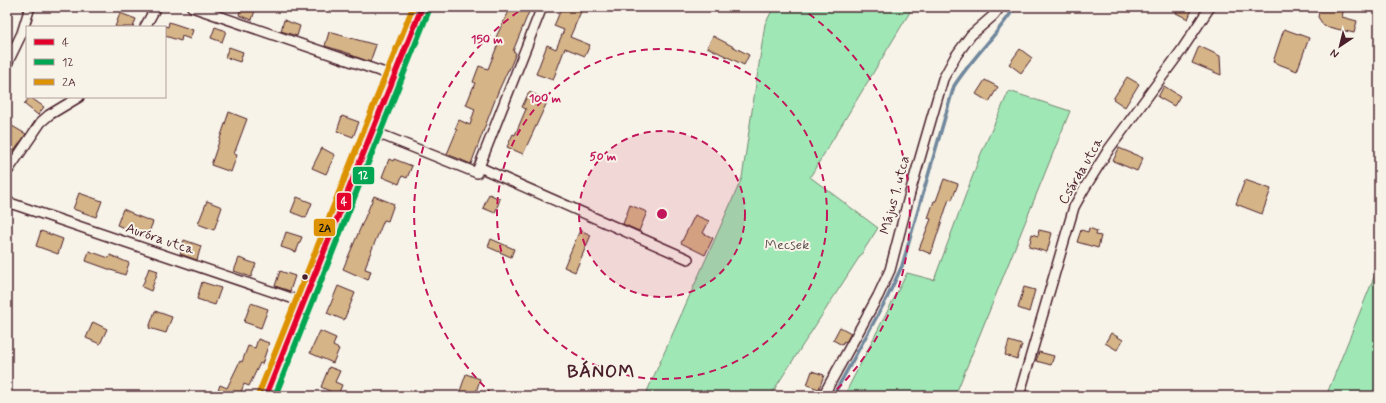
<svg xmlns="http://www.w3.org/2000/svg" width="1386" height="403" font-family="Mynerve,sans-serif">
<style>
.green{fill:#9fe8b6;stroke:#748470}
.lines{fill:none;stroke-linecap:round;stroke-linejoin:round}
.stream{stroke:#6f879d;stroke-width:3.5}
.building{fill:#d5b488;stroke:#4a1f2b}
.street-casing{stroke:#4a1f2b;stroke-width:12}
.primary-casing{stroke:#4a1f2b;stroke-width:17}
.street{stroke:#f7f3e8;stroke-width:9}
.primary{stroke:#fae180;stroke-width:14}
.bus-1-casing{stroke:#f7f3e8;stroke-width:9}
.bus-2-casing{stroke:#f7f3e8;stroke-width:9}
.bus-3-casing{stroke:#f7f3e8;stroke-width:9}
.bus-1{stroke:#e4002b;stroke-width:6}
.bus-2{stroke:#00a651;stroke-width:6}
.bus-3{stroke:#dd9206;stroke-width:6}
.ring{fill:none;stroke:#c2185b;stroke-width:2;stroke-dasharray:7 5}
.bus-dot{fill:#4a1f2b;stroke:#f7f3e8;stroke-width:1.5}
.labels{text-anchor:middle;dominant-baseline:central;stroke-width:4;stroke-linejoin:round;paint-order:stroke}
.street-label{font-size:14px;fill:#4a1f2b;stroke:#f7f3e8}
.park-label{font-size:14px;fill:#5f514e;stroke:#f7f3e8}
.district-label{font-size:18px;font-weight:bold;letter-spacing:1px;fill:#4a1f2b;stroke:#f7f3e8}
.centre{fill:#c2185b;stroke:#f7f3e8;stroke-width:2}
.ring-label{font-size:12px;text-anchor:middle;font-weight:bold;fill:#c2185b;stroke:#f7f3e8;stroke-width:4;stroke-linejoin:round;paint-order:stroke}
.line-badge{stroke:#f7f3e8;stroke-width:1.5}
.badge-label{font-size:11px;text-anchor:middle;font-weight:bold;fill:#fff}
.pale-badge-label{font-size:11px;text-anchor:middle;font-weight:bold;fill:#111}
</style>
<rect width="100%" height="100%" fill="#f7f3e8"/>
<filter id="ink" filterUnits="userSpaceOnUse"><feTurbulence type="fractalNoise" baseFrequency=".025" numOctaves="2"/><feDisplacementMap in="SourceGraphic" scale="8" xChannelSelector="R" yChannelSelector="G"/><feConvolveMatrix kernelMatrix="1 2 1 2 8 2 1 2 1" color-interpolation-filters="sRGB"/></filter>
<g filter="url(#ink)">
<g class="green">
<polygon points="774,7 913,7 810,177 878,228 770,396 645,396 742,178 765,24"/>
<polygon points="1009,91 1070,111 955,396 844,396 907,273 934,280 980,156"/>
<polygon points="1379,265 1379,396 1326,396"/>
</g>
<g class="lines">
<path class="stream" d="M 833,396 L 886,300 L 902,266 L 954,86 C 972,58 997,35 1015,7"/>
</g>
<g class="building">
<polygon points="241,7 256,7 252,20 239,15"/>
<polygon points="511,7 531,7 513,51 516,53 509,70 508,70 498,92 471,164 447,154 457,130 455,129 459,120 470,125 475,109 466,105 475,83 473,82 479,66 488,69 500,39 496,37"/>
<polygon points="562,7 583,7 570,37 590,45 585,56 565,48 553,80 536,74 547,45 556,49 564,30 554,26"/>
<polygon points="1179,7 1193,7 1188,19 1176,13"/>
<polygon points="1320,7 1339,7 1344,8 1342,17 1357,21 1354,33 1324,26 1318,17"/>
<polygon points="120,13 136,19 133,27 115,27"/>
<polygon points="284,20 300,26 297,36 281,31"/>
<polygon points="169,22 193,30 190,39 182,36 181,41 165,36 165,26 168,27"/>
<polygon points="215,27 226,31 222,42 211,38"/>
<polygon points="1284,29 1309,38 1297,71 1273,62"/>
<polygon points="329,32 376,45 370,62 351,55 351,54 325,46"/>
<polygon points="713,36 749,55 744,65 707,47"/>
<polygon points="1199,46 1220,56 1221,75 1192,63"/>
<polygon points="229,47 243,52 240,62 225,57"/>
<polygon points="1020,49 1032,58 1021,73 1009,64"/>
<polygon points="1127,77 1139,84 1125,107 1113,99"/>
<polygon points="985,80 998,87 989,102 976,94"/>
<polygon points="1164,86 1180,96 1174,106 1158,97"/>
<polygon points="529,92 548,100 523,154 507,147 513,134 515,135 526,109 522,107"/>
<polygon points="30,97 44,107 38,115 24,104"/>
<polygon points="229,112 247,119 234,154 237,155 231,172 211,165"/>
<polygon points="342,116 359,122 353,137 337,131"/>
<polygon points="12,126 26,134 13,153 7,150 7,134"/>
<polygon points="322,148 335,155 326,174 312,168"/>
<polygon points="1119,148 1143,158 1137,171 1113,161"/>
<polygon points="389,159 393,161 394,159 412,166 407,178 402,176 399,184 382,177"/>
<polygon points="944,179 958,184 952,200 949,199 931,254 919,249 931,219 928,218 934,201 936,201"/>
<polygon points="1245,180 1271,189 1262,214 1236,204"/>
<polygon points="79,193 102,201 96,217 73,209"/>
<polygon points="489,194 500,199 495,213 483,208"/>
<polygon points="374,196 394,204 388,221 384,220 368,259 365,269 371,271 368,280 343,269"/>
<polygon points="297,197 312,203 306,218 291,212"/>
<polygon points="207,201 222,207 214,230 198,224"/>
<polygon points="630,205 647,212 639,231 623,224"/>
<polygon points="123,209 132,213 132,214 153,222 147,237 117,225"/>
<polygon points="695,215 709,221 703,233 713,238 705,255 681,243"/>
<polygon points="1089,228 1097,231 1096,235 1101,236 1098,248 1077,242 1081,230 1088,232"/>
<polygon points="580,230 591,235 575,272 564,267"/>
<polygon points="1039,230 1052,233 1047,252 1029,247 1032,234 1038,236"/>
<polygon points="41,231 63,239 58,254 36,246"/>
<polygon points="286,232 302,237 296,252 281,247"/>
<polygon points="491,239 514,249 511,257 488,247"/>
<polygon points="184,240 201,246 197,260 180,254"/>
<polygon points="89,251 109,258 110,255 129,263 125,275 86,261"/>
<polygon points="239,258 256,264 251,277 234,271"/>
<polygon points="149,268 158,271 151,291 142,287"/>
<polygon points="280,271 295,276 290,291 275,286"/>
<polygon points="202,282 221,288 215,305 197,299"/>
<polygon points="338,286 355,293 344,320 327,313"/>
<polygon points="1024,287 1035,290 1029,312 1018,308"/>
<polygon points="251,303 268,309 261,328 244,322"/>
<polygon points="155,311 172,317 166,333 149,328"/>
<polygon points="93,322 107,329 100,344 86,338"/>
<polygon points="840,327 851,333 846,342 844,341 842,345 833,340"/>
<polygon points="320,331 336,338 333,346 339,349 333,363 310,353"/>
<polygon points="1111,333 1123,340 1117,350 1105,343"/>
<polygon points="258,339 269,343 262,364 260,363 249,386 244,384 241,392 247,395 247,396 216,396 220,385 227,388 240,361 242,362 248,346 255,348"/>
<polygon points="1009,341 1022,345 1017,359 1005,355"/>
<polygon points="1039,352 1054,356 1051,365 1036,361"/>
<polygon points="329,367 340,371 335,382 342,385 338,395 321,387"/>
<polygon points="812,371 824,375 819,389 807,385"/>
<polygon points="466,374 480,379 475,396 467,396 459,394"/>
</g>
<g class="lines">
<g class="street-casing">
<g id="street">
<polyline points="192,7 394,76"/>
<polyline points="145,27 156,7"/>
<polyline points="7,64 22,33 30,7"/>
<polyline points="372,131 477,173 479,167 688,259"/>
<polyline points="479,167 542,7"/>
<polyline points="7,172 41,122 49,115 79,97"/>
<polyline points="7,202 303,302"/>
<polyline points="823,396 878,296 890,270 911,189 943,79 955,57 971,35 994,15 1000,7"/>
<polyline points="1019,396 1074,207 1084,189 1109,149 1181,51 1210,7"/>
</g>
</g>
<g class="primary-casing">
<polyline id="primary" points="266,396 422,7"/>
</g>
<use href="#street" class="street"/>
<use href="#primary" class="primary"/>
<g class="bus-1-casing">
<polyline id="bus-1" points="266,396 422,7"/>
</g>
<g class="bus-2-casing">
<polyline id="bus-2" points="275,396 429,10"/>
</g>
<g class="bus-3-casing">
<polyline id="bus-3" points="259,393 413,7"/>
</g>
<use href="#bus-1" class="bus-1"/>
<use href="#bus-2" class="bus-2"/>
<use href="#bus-3" class="bus-3"/>
</g>
</g>
<circle cx="662" cy="214" r="83" fill="#c2185b" fill-opacity=".12"/>
<g class="ring">
<circle cx="662" cy="214" r="83"/>
<circle cx="662" cy="214" r="165"/>
<path d="M493 395A248 248 0 0 1 525 7M799 7A248 248 0 0 1 831 395"/>
</g>
<circle class="bus-dot" cx="305" cy="277" r="3.5"/>
<g class="labels">
<g class="street-label">
<text transform="translate(1081 171) rotate(-60)">Csárda utca</text>
<text transform="translate(895 195) rotate(-75)">Május 1. utca</text>
<text transform="translate(160 239) rotate(19)">Auróra utca</text>
</g>
<g class="park-label">
<text x="787" y="245">Mecsek</text>
</g>
<g class="district-label">
<text x="601" y="372">BÁNOM</text>
</g>
</g>
<circle cx="662" cy="214" r="6" class="centre"/>
<g class="ring-label">
<text x="487" y="43">150 m</text>
<text x="545" y="102">100 m</text>
<text x="603" y="160">50 m</text>
</g>
<g class="line-badge">
<rect x="352" y="166" width="23" height="19" rx="4" fill="#00a651"/>
<rect x="336" y="192" width="16" height="19" rx="4" fill="#e4002b"/>
<rect x="313" y="218" width="23" height="19" rx="4" fill="#dd9206"/>
</g>
<g class="badge-label">
<text x="363" y="179">12</text>
<text x="344" y="205">4</text>
</g>
<g class="pale-badge-label">
<text x="325" y="232">2A</text>
</g>
<rect width="1386" height="403" fill="none" stroke="#f7f3e8" stroke-width="24"/>
<rect x="12" y="12" width="1362" height="379" fill="none" stroke="#4a1f2b" stroke-width="1.5" filter="url(#ink)"/>
<rect x="26" y="26" width="140" height="72" fill="#f7f3e8" stroke="#b29e9c"/>
<rect x="34" y="39" width="20" height="6" fill="#e4002b" stroke="#b29e9c"/>
<text x="62" y="46" font-size="12" fill="#4a1f2b">4</text>
<rect x="34" y="59" width="20" height="6" fill="#00a651" stroke="#b29e9c"/>
<text x="62" y="66" font-size="12" fill="#4a1f2b">12</text>
<rect x="34" y="79" width="20" height="6" fill="#dd9206" stroke="#b29e9c"/>
<text x="62" y="86" font-size="12" fill="#4a1f2b">2A</text>
<g transform="translate(1340 46) rotate(215)" stroke="#f7f3e8" stroke-width="3" paint-order="stroke">
<path d="M0-3L7 15L0 10L-7 15Z" fill="#4a1f2b"/>
<text y="-6" font-size="11" font-weight="bold" text-anchor="middle" fill="#4a1f2b">N</text>
</g>
</svg>
